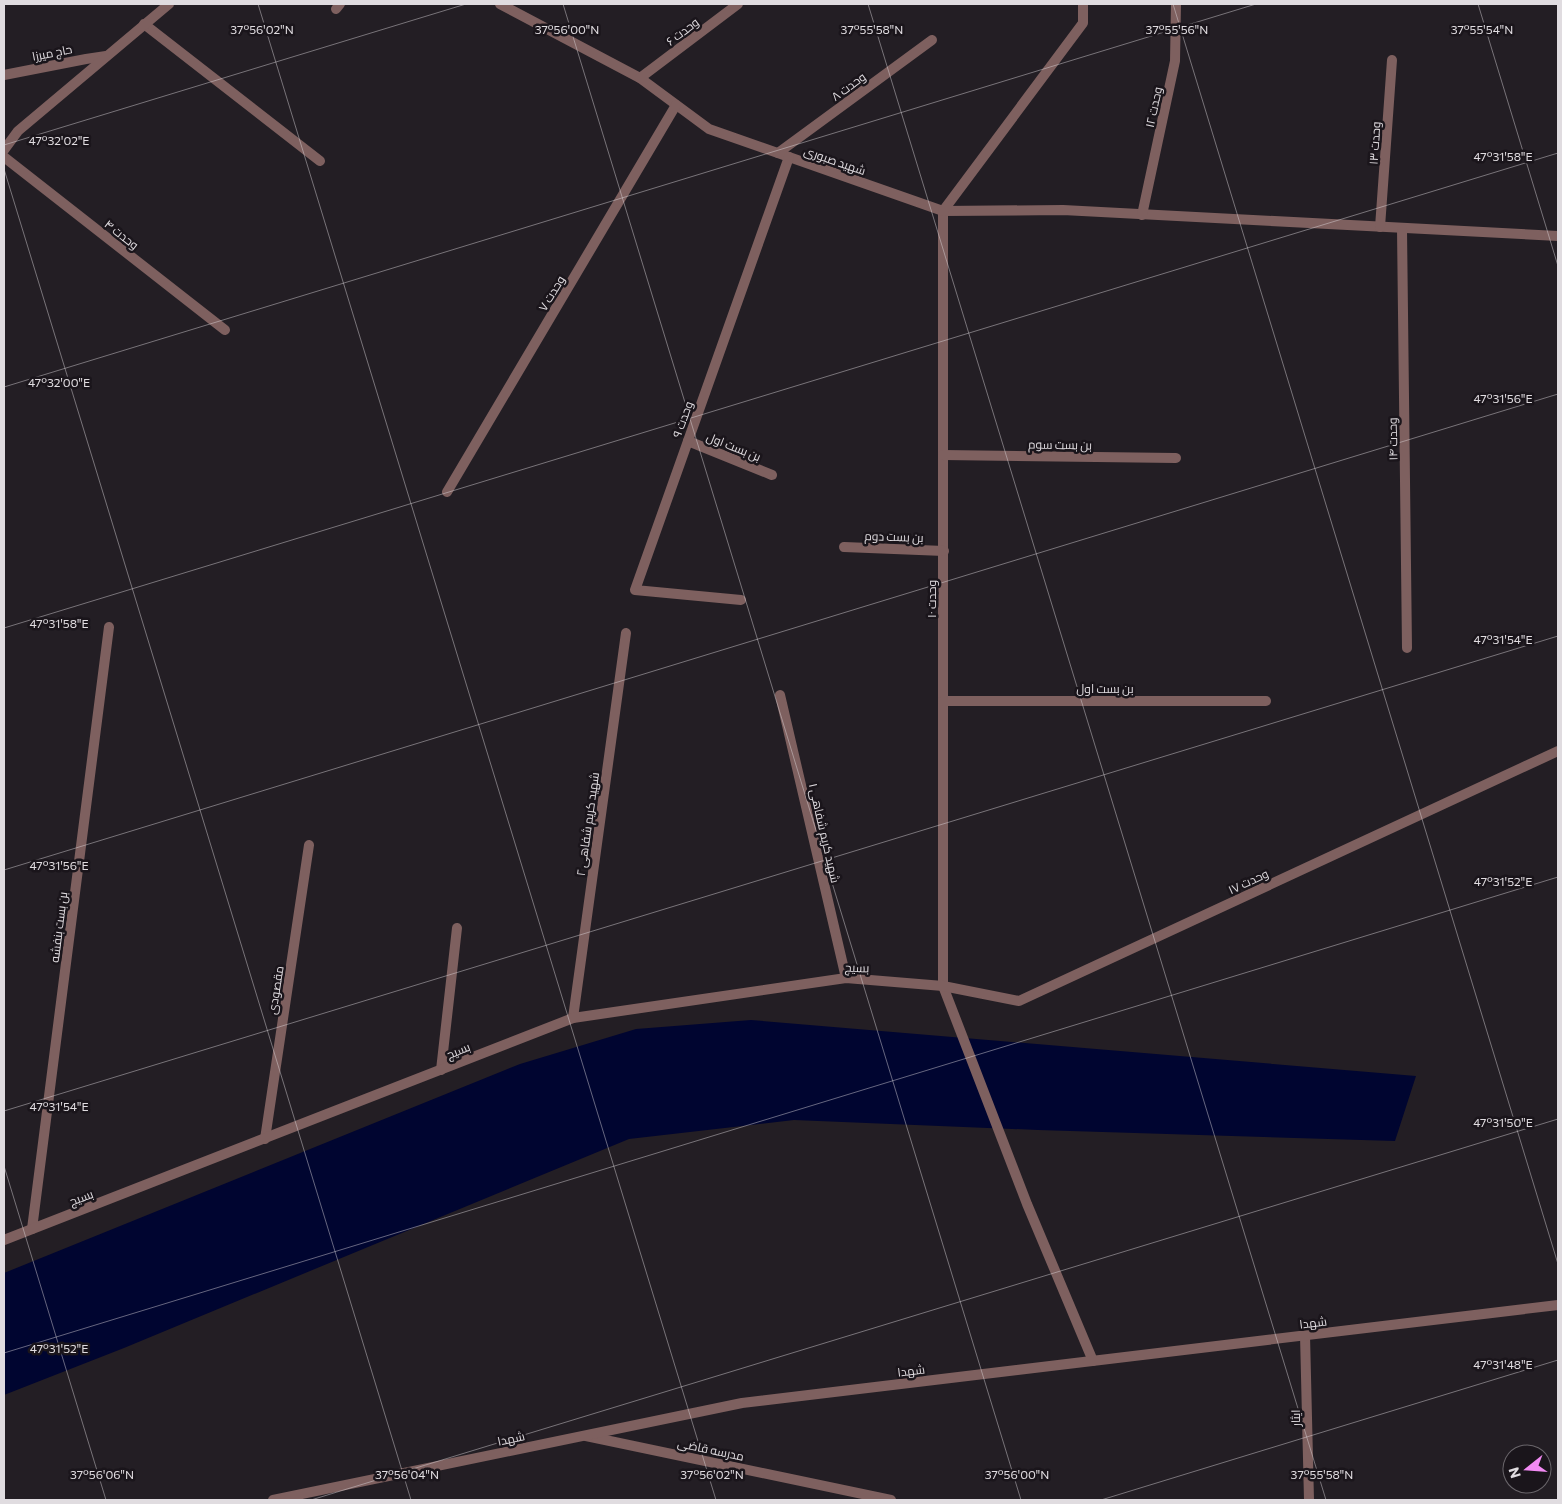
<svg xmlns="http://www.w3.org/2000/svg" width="1562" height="1504" font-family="Commissioner,Cairo,sans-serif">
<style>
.water{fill:#000530}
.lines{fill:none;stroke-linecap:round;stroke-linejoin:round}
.service{stroke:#7e605f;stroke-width:10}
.minor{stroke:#7e605f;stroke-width:10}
.tertiary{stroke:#7e605f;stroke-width:10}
.ticks{fill:none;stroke:#e0dce0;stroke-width:1;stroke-opacity:0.45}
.labels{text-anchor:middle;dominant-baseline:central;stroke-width:5;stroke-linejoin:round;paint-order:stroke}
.street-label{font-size:12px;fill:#e0dce0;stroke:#1a151b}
.ticks-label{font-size:12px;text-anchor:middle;fill:#e0dce0;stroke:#1a151b;stroke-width:5;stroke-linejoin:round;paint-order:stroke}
</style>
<rect width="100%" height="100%" fill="#231e24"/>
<polygon class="water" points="751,1020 1416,1076 1395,1141 1038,1130 794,1120 629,1139 124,1348 4,1395 4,1273 520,1064 636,1029"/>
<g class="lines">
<g class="service">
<polyline points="336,9 340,4"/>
<polyline points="4,157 225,330"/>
</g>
<g class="minor">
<polyline points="500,4 640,78 709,129 943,211 1063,210 1558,236"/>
<polyline points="144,24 320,161"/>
<polyline points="4,75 86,59 106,56"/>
<polyline points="640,78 738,4"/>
<polyline points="4,150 18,131 169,4"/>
<polyline points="778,153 932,40"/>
<polyline points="943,211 943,986 1027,1204 1093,1361"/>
<polyline points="943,211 1083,23 1083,4"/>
<polyline points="1142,215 1175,61 1176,4"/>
<polyline points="1380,227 1392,60"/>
<polyline points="1402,229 1407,648"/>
<polyline points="688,441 772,475"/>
<polyline points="943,455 1176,458"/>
<polyline points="447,492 676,105"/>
<polyline points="844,547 944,551"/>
<polyline points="741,600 635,590 789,157"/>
<polyline points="780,695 846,978"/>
<polyline points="943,701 1266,701"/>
<polyline points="573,1018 626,633"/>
<polyline points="441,1070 457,928"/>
<polyline points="265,1139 309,845"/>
<polyline points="32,1229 109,627"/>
<polyline points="4,1240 573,1018 846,978 943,986 1019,1001 1558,751"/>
<polyline points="1305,1335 1309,1500"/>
<polyline points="586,1436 891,1500"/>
</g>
<polyline class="tertiary" points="273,1500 742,1403 1558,1305"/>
</g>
<path class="ticks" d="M 258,4 L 716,1500M 563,4 L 1021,1500M 868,4 L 1326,1500M 1173,4 L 1558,1264M 1478,4 L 1558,266M 4,145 L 466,4M 4,169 L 411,1500M 4,387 L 1256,4M 4,628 L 1558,153M 4,870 L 1558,394M 4,1111 L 1558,636M 4,1166 L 106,1500M 4,1353 L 1558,877M 311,1500 L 1558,1119M 1101,1500 L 1558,1360"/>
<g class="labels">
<g class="street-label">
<text transform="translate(682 31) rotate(-37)">وحدت ۶</text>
<text transform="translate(52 52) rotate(-11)">حاج میرزا</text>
<text transform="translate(848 86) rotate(-36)">وحدت ۸</text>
<text transform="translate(1153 107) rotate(-78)">وحدت ۱۲</text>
<text transform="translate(1374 143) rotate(-86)">وحدت ۱۳</text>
<text transform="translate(835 160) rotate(19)">شهید صبوری</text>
<text transform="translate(122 234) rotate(38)">وحدت ۴</text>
<text transform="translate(551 293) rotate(-59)">وحدت ۷</text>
<text transform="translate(682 419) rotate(-70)">وحدت ۹</text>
<text transform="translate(1392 439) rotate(-91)">وحدت ۱۴</text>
<text transform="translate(1060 444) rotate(1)">بن بست سوم</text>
<text transform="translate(734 446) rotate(22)">بن بست اول</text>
<text transform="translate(894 536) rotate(2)">بن بست دوم</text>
<text transform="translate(931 599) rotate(-90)">وحدت ۱۰</text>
<text x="1105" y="688">بن بست اول</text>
<text transform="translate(587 824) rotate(-82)">شهید کریم شفاهی ۲</text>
<text transform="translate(825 833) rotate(77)">شهید کریم شفاهی ۱</text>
<text transform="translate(1248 881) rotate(-25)">وحدت ۱۷</text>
<text transform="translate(58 927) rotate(-83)">بن بست بنفشه</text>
<text transform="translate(857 967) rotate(2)">بسیج</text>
<text transform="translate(275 990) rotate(-81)">مقصودی</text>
<text transform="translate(458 1050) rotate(-22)">بسیج</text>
<text transform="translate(81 1197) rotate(-21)">بسیج</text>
<text transform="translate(1313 1322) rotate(-7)">شهدا</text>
<text transform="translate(911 1370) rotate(-7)">شهدا</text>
<text transform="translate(1295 1418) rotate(-91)">ایثار</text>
<text transform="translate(511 1438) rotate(-12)">شهدا</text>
<text transform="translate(711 1449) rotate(12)">مدرسه قاضی</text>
</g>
</g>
<g class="ticks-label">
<text x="262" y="34">37°56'02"N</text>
<text x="567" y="34">37°56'00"N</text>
<text x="872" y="34">37°55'58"N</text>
<text x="1177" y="34">37°55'56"N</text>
<text x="1482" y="34">37°55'54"N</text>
<text x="59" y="145">47°32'02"E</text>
<text x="1503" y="161">47°31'58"E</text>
<text x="59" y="387">47°32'00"E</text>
<text x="1503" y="403">47°31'56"E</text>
<text x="59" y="628">47°31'58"E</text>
<text x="1503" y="644">47°31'54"E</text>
<text x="59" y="870">47°31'56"E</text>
<text x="1503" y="886">47°31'52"E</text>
<text x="59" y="1111">47°31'54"E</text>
<text x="1503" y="1127">47°31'50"E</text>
<text x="59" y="1353">47°31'52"E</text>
<text x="1503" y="1369">47°31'48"E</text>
<text x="102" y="1479">37°56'06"N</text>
<text x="407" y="1479">37°56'04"N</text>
<text x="712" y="1479">37°56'02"N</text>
<text x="1017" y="1479">37°56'00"N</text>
<text x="1322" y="1479">37°55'58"N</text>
</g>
<rect width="1562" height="1504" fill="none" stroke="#e0dce0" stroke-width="10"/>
<g transform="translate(1527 1469) rotate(253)"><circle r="24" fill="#1a151b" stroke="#69656a"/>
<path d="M0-4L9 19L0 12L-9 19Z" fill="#f28af3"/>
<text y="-8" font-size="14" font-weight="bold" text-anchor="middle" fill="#e0dce0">N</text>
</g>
</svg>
